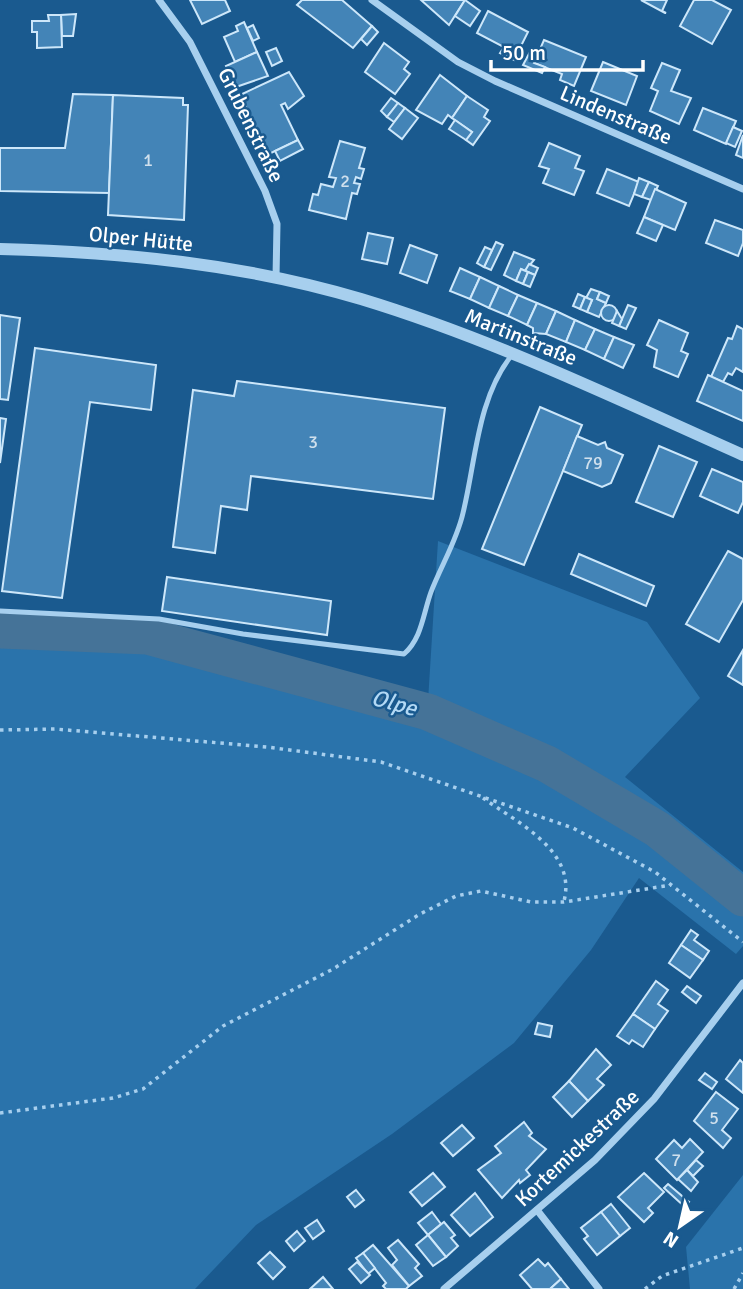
<svg xmlns="http://www.w3.org/2000/svg" width="743" height="1289" font-family="Signika,sans-serif">
<style>
.green{fill:#2a73ab}
.lines{fill:none;stroke-linecap:round;stroke-linejoin:round}
.river{stroke:#457398;stroke-width:37}
.building{fill:#4384b7;stroke:#cde7fa;stroke-width:2}
.path{stroke:#a7cfee;stroke-width:3.5;stroke-dasharray:3.5 5;stroke-linecap:butt}
.service{stroke:#a7cfee;stroke-width:5}
.minor{stroke:#a7cfee;stroke-width:7}
.tertiary{stroke:#a7cfee;stroke-width:12}
.labels{text-anchor:middle;dominant-baseline:central;stroke-width:5;stroke-linejoin:round;paint-order:stroke}
.number-label{font-size:18px;fill:#d0e0ed}
.street-label{font-size:21px;fill:#fff;stroke:#1a5a8f}
.water-label{font-size:23px;font-style:italic;fill:#b3d9f5;stroke:#1a5a8f}
</style>
<rect width="100%" height="100%" fill="#1a5a8f"/>
<g class="green">
<polygon points="438,541 647,622 700,698 625,777 743,872 743,946 736,954 639,878 591,950 514,1043 392,1134 256,1225 195,1289 0,1289 0,621 153,626 428,701"/>
<polygon points="743,1175 743,1289 690,1289 686,1247"/>
</g>
<g class="lines">
<polyline class="river" points="0,630 147,636 428,712 547,764 657,829 743,898"/>
</g>
<g class="building">
<polygon points="190,0 225,0 230,11 202,24"/>
<polygon points="302,0 342,0 372,26 353,48 297,5"/>
<polygon points="421,0 465,0 449,25"/>
<polygon points="465,0 480,11 470,26 455,16"/>
<polygon points="641,0 667,0 662,11 666,13 665,13"/>
<polygon points="694,0 712,0 731,10 712,44 680,26"/>
<polygon points="488,11 528,32 514,60 500,53 504,47 477,33"/>
<polygon points="76,14 73,36 62,36 61,15"/>
<polygon points="48,15 61,15 62,47 37,48 37,32 32,32 32,21 49,21"/>
<polygon points="244,22 257,52 235,62 224,37 238,31 236,26"/>
<polygon points="253,25 259,38 253,41 247,28"/>
<polygon points="372,26 378,32 367,45 361,39"/>
<polygon points="544,40 586,57 574,86 560,80 562,74 534,63"/>
<polygon points="384,43 409,62 404,69 410,74 395,94 365,72"/>
<polygon points="276,48 282,61 272,66 266,52"/>
<polygon points="531,50 538,53 534,63 545,67 542,73 523,65"/>
<polygon points="257,52 268,76 236,87 226,66"/>
<polygon points="603,62 637,76 626,105 591,91"/>
<polygon points="662,63 680,70 671,91 691,98 679,124 650,111 658,91 651,88"/>
<polygon points="289,72 304,96 288,109 285,103 281,105 298,140 269,154 240,95"/>
<polygon points="440,75 467,96 452,118 448,115 442,124 416,110"/>
<polygon points="73,94 113,95 109,193 0,191 0,148 65,148"/>
<polygon points="113,95 183,98 183,105 188,105 184,220 108,215"/>
<polygon points="467,96 488,110 484,117 490,121 473,145 466,140 472,132 452,118"/>
<polygon points="391,98 398,103 387,117 381,111"/>
<polygon points="398,103 405,108 394,122 387,117"/>
<polygon points="405,108 418,118 402,139 389,129"/>
<polygon points="703,108 736,121 726,144 694,130"/>
<polygon points="455,120 472,132 466,140 449,129"/>
<polygon points="733,127 742,131 735,147 726,143"/>
<polygon points="743,135 743,158 736,155"/>
<polygon points="298,140 303,149 280,161 275,151"/>
<polygon points="340,141 365,148 359,168 364,169 361,179 356,177 354,183 360,184 357,194 352,193 346,219 309,210 313,194 318,195 321,184 333,187 336,178 329,177"/>
<polygon points="549,143 580,156 575,168 584,171 574,195 543,183 549,169 539,166"/>
<polygon points="607,169 639,182 629,206 597,193"/>
<polygon points="639,178 649,182 642,197 634,194"/>
<polygon points="649,182 658,186 651,200 642,197"/>
<polygon points="655,189 686,203 675,230 644,217"/>
<polygon points="644,217 663,225 656,241 637,233"/>
<polygon points="715,220 743,230 743,243 738,256 706,243"/>
<polygon points="368,233 393,238 387,264 362,259"/>
<polygon points="496,242 503,245 491,270 484,267"/>
<polygon points="410,245 437,255 427,283 400,273"/>
<polygon points="485,247 492,250 484,267 477,263"/>
<polygon points="514,252 534,260 525,271 521,269 516,281 504,275"/>
<polygon points="529,264 538,268 535,275 525,271"/>
<polygon points="460,268 480,277 470,299 450,291"/>
<polygon points="521,269 528,272 523,284 516,281"/>
<polygon points="528,272 535,275 530,287 523,284"/>
<polygon points="480,277 499,286 489,308 470,299"/>
<polygon points="499,286 518,295 508,316 489,308"/>
<polygon points="591,289 600,292 597,299 606,303 599,317 587,312 592,300 586,298"/>
<polygon points="600,292 609,296 606,303 597,299"/>
<polygon points="578,294 585,297 580,309 573,306"/>
<polygon points="518,295 537,303 527,325 508,316"/>
<polygon points="585,297 592,300 587,312 580,309"/>
<polygon points="537,303 556,311 546,334 533,333 533,328 527,325"/>
<circle cx="609" cy="313" r="8"/>
<polygon points="628,305 636,308 626,329 619,326"/>
<polygon points="556,311 575,320 566,342 546,334"/>
<polygon points="617,311 622,319 619,326 612,323"/>
<polygon points="0,315 20,318 8,400 0,399"/>
<polygon points="575,320 595,329 585,350 566,342"/>
<polygon points="659,320 688,333 681,351 688,354 678,377 654,367 657,350 647,345"/>
<polygon points="737,326 743,329 743,372 736,368 732,375 728,373 723,382 711,377 728,338 732,339"/>
<polygon points="595,329 614,337 604,359 585,350"/>
<polygon points="614,337 634,345 623,368 604,359"/>
<polygon points="35,348 156,365 151,410 90,402 62,598 2,591"/>
<polygon points="708,375 743,391 743,421 697,401"/>
<polygon points="237,381 445,408 433,499 251,476 247,510 221,506 215,553 173,547 193,390 234,396"/>
<polygon points="540,407 582,425 524,565 482,549"/>
<polygon points="0,418 6,419 0,463"/>
<polygon points="577,436 598,445 605,442 607,448 623,455 611,483 602,487 563,471"/>
<polygon points="659,446 697,462 673,517 636,502"/>
<polygon points="712,469 743,482 743,502 738,513 700,496"/>
<polygon points="728,551 743,559 743,600 719,642 686,624"/>
<polygon points="579,554 654,586 646,606 571,574"/>
<polygon points="167,577 331,601 327,635 162,611"/>
<polygon points="743,650 743,685 728,676"/>
<polygon points="691,930 698,935 694,940 709,951 703,960 681,945"/>
<polygon points="681,945 703,960 690,978 669,963"/>
<polygon points="656,981 668,990 658,1004 668,1011 655,1029 633,1014"/>
<polygon points="687,986 701,996 696,1003 682,992"/>
<polygon points="633,1014 655,1029 643,1047 632,1040 629,1044 617,1036"/>
<polygon points="538,1023 552,1026 550,1037 535,1034"/>
<polygon points="596,1049 611,1065 597,1079 604,1085 588,1101 569,1081"/>
<polygon points="740,1060 743,1063 743,1093 726,1079"/>
<polygon points="705,1073 717,1082 712,1089 699,1080"/>
<polygon points="569,1081 588,1101 572,1117 553,1097"/>
<polygon points="716,1092 738,1109 722,1130 731,1138 723,1148 694,1121"/>
<polygon points="524,1122 532,1133 529,1136 546,1149 526,1170 530,1175 520,1183 519,1180 502,1198 478,1170 501,1153 495,1146"/>
<polygon points="462,1125 474,1138 453,1156 441,1143"/>
<polygon points="690,1139 703,1152 677,1180 656,1159 674,1140 682,1148"/>
<polygon points="696,1160 703,1166 693,1176 687,1170"/>
<polygon points="687,1170 698,1182 691,1191 678,1179"/>
<polygon points="433,1173 445,1187 422,1206 410,1192"/>
<polygon points="644,1173 664,1192 648,1208 653,1213 644,1222 618,1197"/>
<polygon points="668,1184 689,1202 685,1207 664,1188"/>
<polygon points="356,1190 364,1200 355,1207 347,1197"/>
<polygon points="475,1193 493,1217 470,1236 451,1215"/>
<polygon points="611,1204 630,1228 620,1236 601,1212"/>
<polygon points="432,1212 441,1224 428,1235 418,1223"/>
<polygon points="601,1212 620,1236 597,1255 584,1239 588,1236 581,1228"/>
<polygon points="317,1220 324,1231 313,1239 305,1228"/>
<polygon points="444,1222 455,1235 451,1238 458,1246 446,1257 428,1235"/>
<polygon points="297,1231 305,1241 294,1251 286,1241"/>
<polygon points="428,1235 446,1257 433,1266 416,1245"/>
<polygon points="398,1240 419,1264 415,1268 422,1276 409,1286 392,1265 397,1260 388,1248"/>
<polygon points="373,1245 409,1286 406,1289 386,1289 383,1286 386,1283 363,1253"/>
<polygon points="270,1252 285,1267 273,1279 258,1263"/>
<polygon points="363,1253 375,1268 368,1274 356,1258"/>
<polygon points="538,1259 545,1266 548,1263 561,1279 550,1289 532,1289 520,1275"/>
<polygon points="357,1262 370,1275 361,1283 349,1269"/>
<polygon points="323,1277 333,1289 310,1289"/>
<polygon points="561,1279 569,1289 550,1289"/>
</g>
<g class="lines">
<g class="path">
<polyline points="0,730 55,729 267,747 381,762 573,828 655,872 743,942"/>
<path d="M 483,798 C 518,823 577,851 564,901"/>
<polyline points="0,1113 113,1098 143,1089 223,1026 333,969 420,914 456,896 481,891 531,902 564,902 671,885"/>
<polyline points="645,1289 662,1276 743,1248"/>
<polyline points="734,1289 743,1273"/>
</g>
<path class="service" d="M 0,611 L 159,619 L 243,634 L 404,654 C 422,638 423,614 431,592 C 441,566 457,540 463,513 C 476,460 477,400 511,356"/>
<g class="minor">
<polyline points="159,0 190,42 265,191 277,224 276,278"/>
<polyline points="372,0 458,62 495,81 743,189"/>
<polyline points="537,1210 599,1289"/>
<polyline points="444,1289 595,1160 654,1099 743,983"/>
</g>
<path class="tertiary" d="M 0,249 C 121,252 244,264 361,299 C 493,339 617,399 743,455"/>
</g>
<g class="labels">
<g class="number-label">
<text x="148" y="160">1</text>
<text x="345" y="181">2</text>
<text x="313" y="442">3</text>
<text x="593" y="463">79</text>
<text x="714" y="1118">5</text>
<text x="676" y="1160">7</text>
</g>
<g class="street-label">
<text transform="translate(616 115) rotate(23)">Lindenstraße</text>
<text transform="translate(251 125) rotate(64)">Grubenstraße</text>
<text transform="translate(141 239) rotate(6)">Olper Hütte</text>
<text transform="translate(521 337) rotate(22)">Martinstraße</text>
<text transform="translate(577 1148) rotate(-43)">Kortemickestraße</text>
</g>
<g class="water-label">
<text transform="translate(394 703) rotate(15)">Olpe</text>
</g>
</g>
<g transform="translate(680 1226) rotate(214)" stroke="#1a5a8f" stroke-width="5" paint-order="stroke">
<path d="M0-5L12 26L0 18L-12 26Z" fill="#ffffff"/>
<text y="-10" font-size="19" font-weight="bold" text-anchor="middle" fill="#ffffff">N</text>
</g>
<path d="M491 60v10h152v-10" fill="none" stroke="#ffffff" stroke-width="3.5"/>
<text x="502" y="60" font-size="21" fill="#ffffff" stroke="#1a5a8f" stroke-width="5" paint-order="stroke">50 m</text>
</svg>
